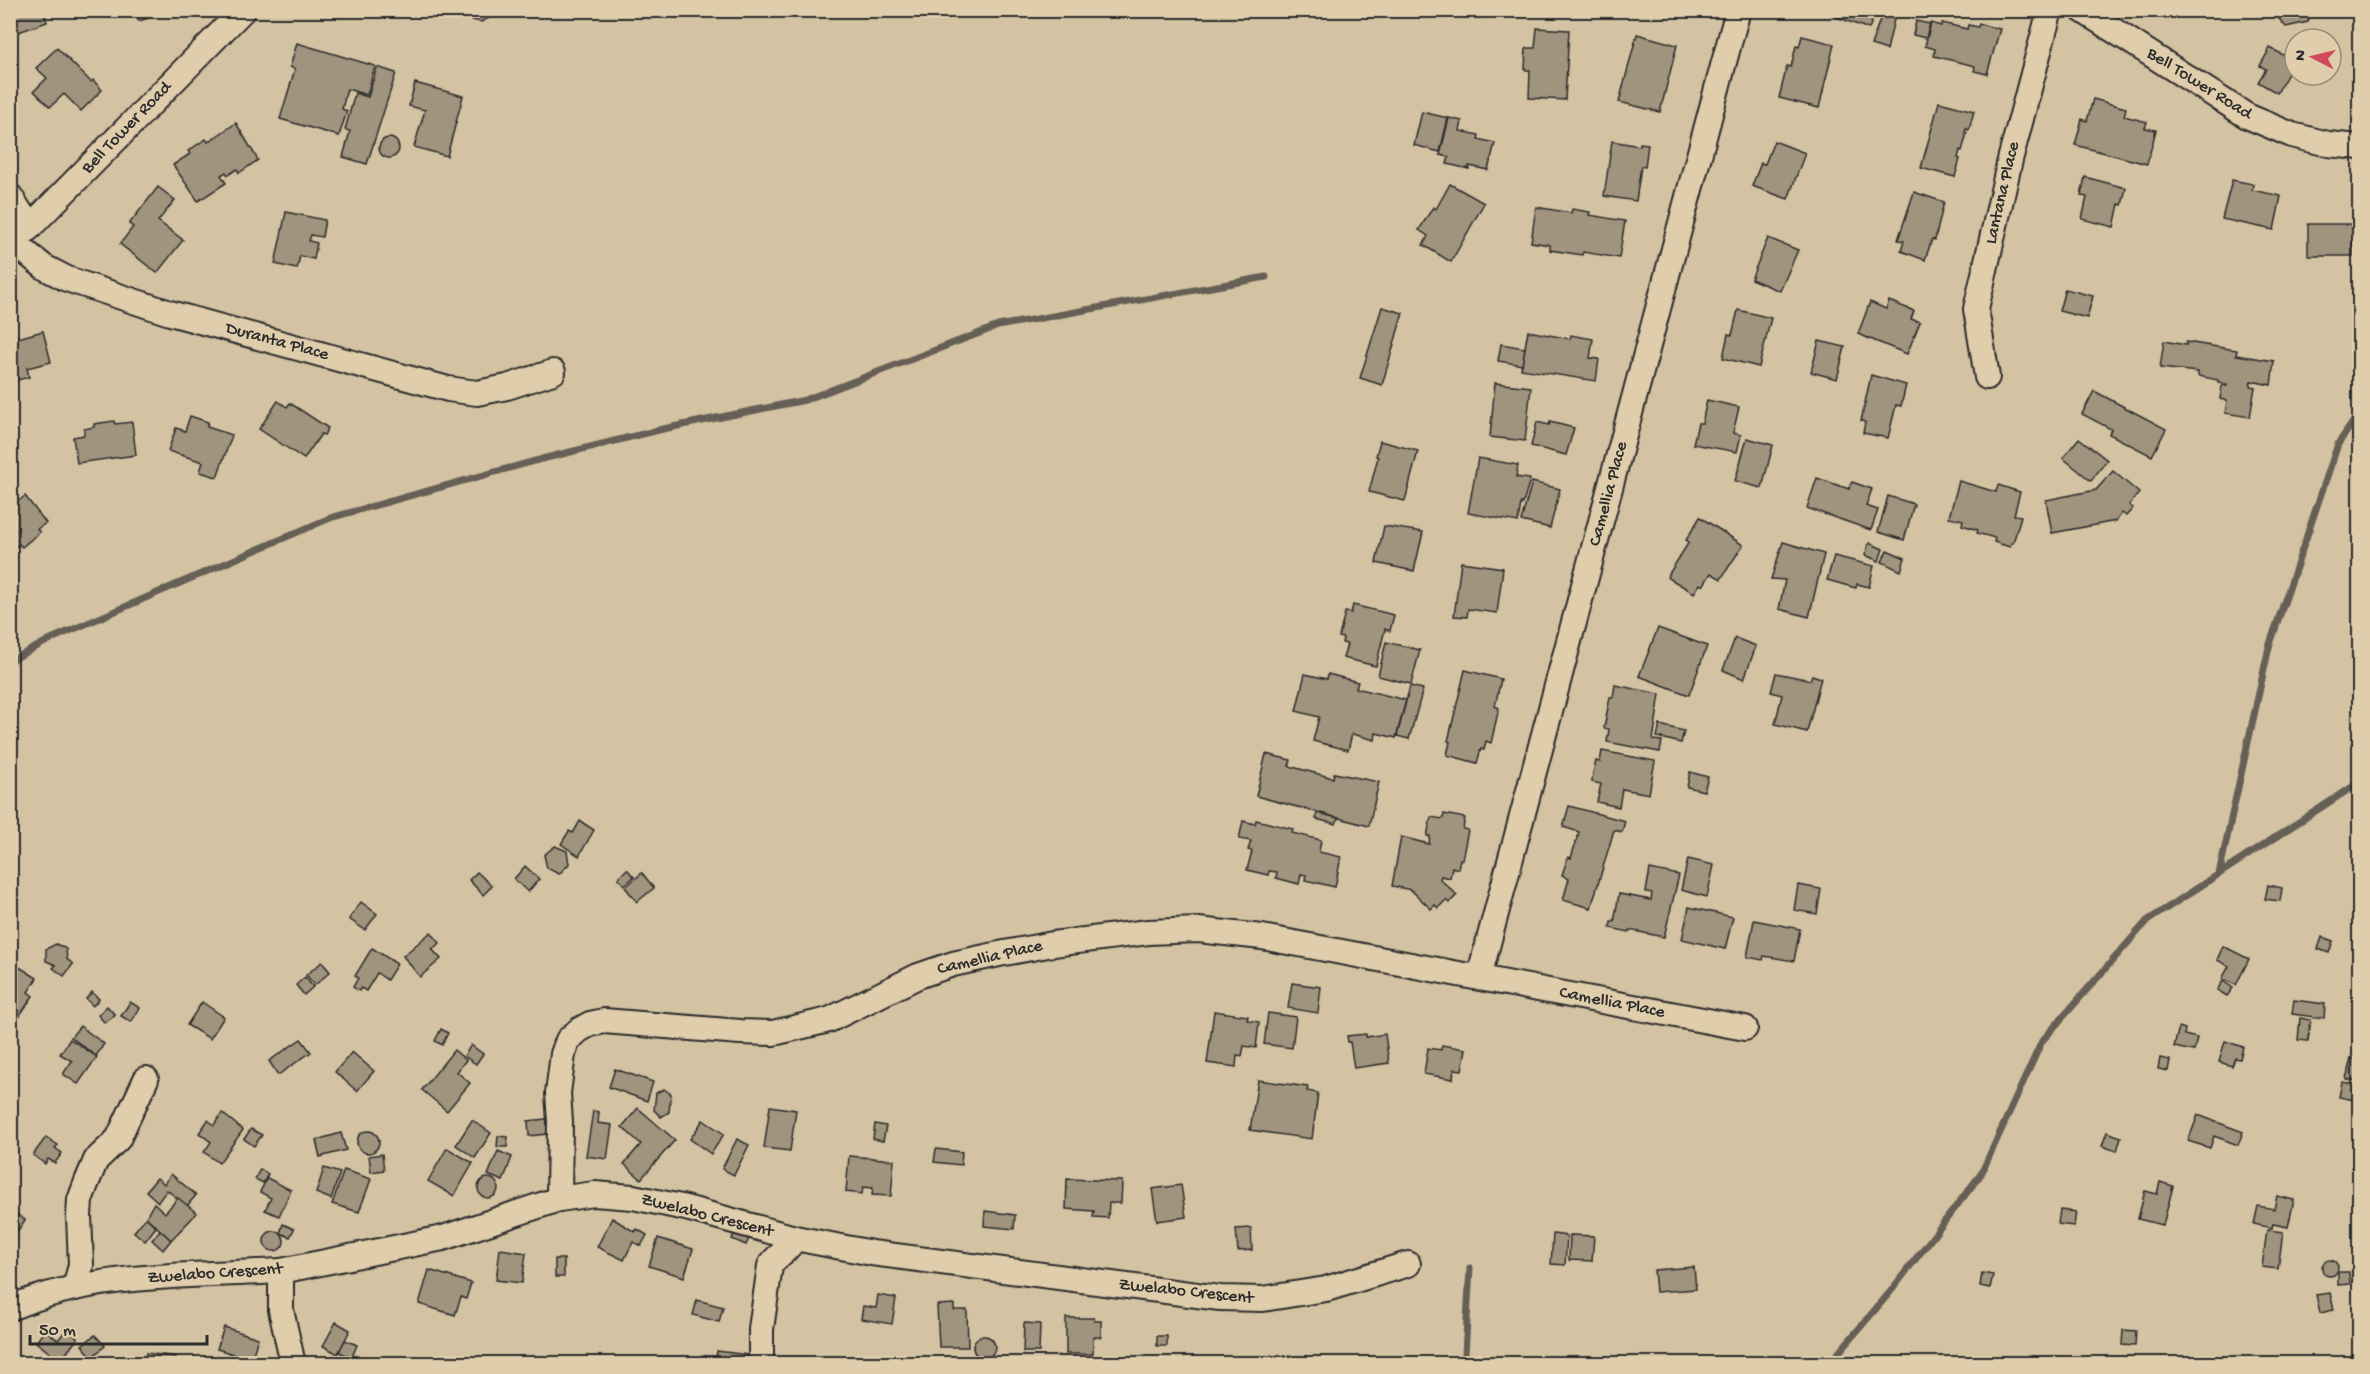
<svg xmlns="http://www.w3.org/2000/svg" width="2370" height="1374" font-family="'Gochi Hand',sans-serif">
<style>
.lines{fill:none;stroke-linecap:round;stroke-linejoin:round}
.stream{stroke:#665f55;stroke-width:7}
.building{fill:#a0947e;stroke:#2b2b2b;stroke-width:1.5}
.street-casing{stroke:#2b2b2b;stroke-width:28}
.street{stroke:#dfcdab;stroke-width:24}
.labels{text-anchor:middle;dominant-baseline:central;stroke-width:5;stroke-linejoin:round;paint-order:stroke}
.street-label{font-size:18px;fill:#2b2b2b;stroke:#dfcdab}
</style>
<rect width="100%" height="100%" fill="#d4c3a3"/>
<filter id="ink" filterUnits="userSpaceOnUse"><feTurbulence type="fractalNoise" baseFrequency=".0167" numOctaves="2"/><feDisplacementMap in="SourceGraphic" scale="12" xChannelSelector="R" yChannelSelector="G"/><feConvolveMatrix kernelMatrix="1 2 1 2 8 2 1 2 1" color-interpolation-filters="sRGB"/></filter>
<g filter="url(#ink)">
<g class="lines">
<g class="stream">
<polyline points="10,661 51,639 330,518 542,459 663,429 805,400 998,326 1266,277"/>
<polyline points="2219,874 2269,647 2338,444 2360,412"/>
<polyline points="1468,1364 1465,1354 1470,1268"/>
<polyline points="1829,1364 1891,1291 1981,1174 2042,1041 2147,921 2360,782"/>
</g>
</g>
<g class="building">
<polygon points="10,10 59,10 45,15 47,22 10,35"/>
<polygon points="135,10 166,10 167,12 139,21"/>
<polygon points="466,10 492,10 489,18 481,22 472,20"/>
<polygon points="1833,10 1876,10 1869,29 1831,15"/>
<polygon points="2311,10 2308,22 2286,27 2272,11"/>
<polygon points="1883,11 1895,15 1887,50 1871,45"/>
<polygon points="1916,21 1930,24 1926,38 1913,35"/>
<polygon points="1931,23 1941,26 1942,23 1967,29 1968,25 1978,27 1979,24 2000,29 1987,74 1974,71 1975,66 1934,56 1935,49 1925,46"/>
<polygon points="1537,28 1569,30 1565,100 1529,98 1530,70 1525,70 1526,48 1535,48"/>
<polygon points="1637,34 1677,45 1660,112 1619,102"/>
<polygon points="1802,36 1834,44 1819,108 1779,98 1787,66 1791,67 1796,46 1799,47"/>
<polygon points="297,43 375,66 367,95 347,89 342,109 347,111 339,136 280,119 295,69 290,67"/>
<polygon points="57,48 91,82 93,80 102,90 81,111 64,94 50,107 34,91 47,78 36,68"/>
<polygon points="2270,48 2295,61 2277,93 2258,82 2266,69 2260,66"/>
<polygon points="377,67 396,73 367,164 343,157 350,131 345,130 355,93 368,97"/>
<polygon points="415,83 463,96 447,156 414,147 425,110 409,106"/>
<polygon points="2093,99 2126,108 2124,116 2147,122 2145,128 2156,130 2147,164 2075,145 2082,119 2087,121"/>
<polygon points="1939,102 1974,111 1969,130 1966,129 1965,133 1967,133 1962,151 1960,150 1958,158 1960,159 1955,177 1921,168"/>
<polygon points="1422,112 1448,118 1440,152 1414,145"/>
<polygon points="1449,118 1462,121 1460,131 1479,135 1478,139 1495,143 1488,170 1469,166 1469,169 1447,164 1449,157 1440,155"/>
<polygon points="236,123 258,160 239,173 237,169 228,175 226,172 221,175 226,183 198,201 173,165 190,154 188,151 206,139 208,142"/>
<circle cx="389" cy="148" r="10"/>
<polygon points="1612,141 1640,146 1640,143 1648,144 1645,167 1641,166 1636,201 1604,196"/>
<polygon points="1774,141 1805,153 1788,199 1752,186 1761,163 1765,164"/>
<polygon points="2085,177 2126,188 2122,205 2119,204 2114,227 2082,219 2087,197 2081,196"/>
<polygon points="2232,180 2253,184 2252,190 2281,196 2274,230 2222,219"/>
<polygon points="1450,184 1484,203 1451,262 1423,245 1428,236 1419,230 1433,207 1436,209"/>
<polygon points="158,187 175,200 158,221 183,240 157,273 120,244 133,227 129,224"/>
<polygon points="1914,192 1944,202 1935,240 1932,239 1925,260 1901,251 1904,241 1898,240"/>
<polygon points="1536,207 1571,213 1572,209 1590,212 1589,215 1625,221 1619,258 1583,252 1582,255 1550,250 1550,245 1531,242"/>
<polygon points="286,212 325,220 322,237 311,235 309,241 317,243 314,259 300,256 297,269 275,264"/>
<rect x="2308" y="224" width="45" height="32"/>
<polygon points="1768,238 1798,250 1780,291 1751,279"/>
<polygon points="2065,289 2093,296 2087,318 2059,311"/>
<polygon points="1889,301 1914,311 1911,319 1920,322 1907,354 1858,334 1870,302 1886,309"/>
<polygon points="1382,307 1403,313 1382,385 1360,378"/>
<polygon points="1738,310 1771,318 1759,367 1723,358 1728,334 1732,335"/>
<polygon points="43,331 51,362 27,368 29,377 10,382 10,337 17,335 18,338"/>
<polygon points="1528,331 1570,339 1571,335 1593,339 1590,358 1599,359 1596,381 1521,369"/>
<polygon points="1819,341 1845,347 1837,379 1811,372"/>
<polygon points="2164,341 2186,345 2186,342 2237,350 2236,355 2274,361 2271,385 2251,381 2250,386 2255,387 2250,417 2225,413 2227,401 2220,399 2222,385 2227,386 2227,384 2218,382 2218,380 2198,376 2198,372 2160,368"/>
<polygon points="1501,344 1525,348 1522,365 1498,361"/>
<polygon points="1871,375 1906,385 1901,406 1896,405 1888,438 1863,433 1865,422 1861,421"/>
<polygon points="1495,383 1531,387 1525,441 1490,437"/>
<polygon points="2094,391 2166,429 2152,456 2109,434 2111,429 2082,414"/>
<polygon points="1707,400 1739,407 1733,433 1741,435 1737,452 1693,444 1698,423 1702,423"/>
<polygon points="278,401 287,407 290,403 328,428 324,435 321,434 304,459 259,429"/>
<polygon points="190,416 208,422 207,427 232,435 217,477 200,472 203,462 168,451 176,428 185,431"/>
<polygon points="114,421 115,424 132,422 136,455 77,463 73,437 84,435 84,429 94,427 94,424"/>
<polygon points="1537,422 1549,425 1550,422 1574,428 1566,455 1531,446"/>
<polygon points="1747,438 1773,445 1762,488 1735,481"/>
<polygon points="2079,438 2107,460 2091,481 2063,458"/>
<polygon points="1380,441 1418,451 1405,501 1369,492 1378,457 1376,456"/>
<polygon points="1478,458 1518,465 1516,477 1530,479 1523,504 1521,503 1518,522 1468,513"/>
<polygon points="2113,471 2139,493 2129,505 2133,508 2126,516 2122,513 2116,521 2052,533 2046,500 2096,490"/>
<polygon points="1817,478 1849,489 1852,482 1872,489 1866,506 1878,510 1871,530 1807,508"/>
<polygon points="1959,481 1996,492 1998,485 2020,492 2014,515 2021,516 2013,543 2011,543 2010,547 1994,542 1995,538 1977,533 1978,530 1962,525 1963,520 1949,517"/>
<polygon points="1532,482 1560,489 1550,528 1521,521"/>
<polygon points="25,496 46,523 37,529 40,532 22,547 19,544 10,551 10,508"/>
<polygon points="1888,496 1914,504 1904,540 1878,532"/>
<polygon points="1700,517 1743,545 1721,579 1711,573 1703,586 1700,584 1694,593 1667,577 1689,542 1686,540"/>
<polygon points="1384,526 1423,532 1414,571 1376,563"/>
<polygon points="1783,542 1824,554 1809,617 1779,609 1785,580 1771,579"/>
<polygon points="1869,543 1883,549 1879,561 1865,555"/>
<polygon points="1887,550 1905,558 1901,571 1882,562"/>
<polygon points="1834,556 1874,566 1869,587 1857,584 1856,588 1827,580"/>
<polygon points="1461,562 1503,568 1497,613 1468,609 1467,617 1454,616"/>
<polygon points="1353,605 1394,615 1390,631 1385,629 1376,666 1343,658 1347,644 1342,643 1343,638 1339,637 1345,612 1351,613"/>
<polygon points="1658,628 1707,646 1689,695 1639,676"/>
<polygon points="1735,638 1756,646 1744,679 1723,670"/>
<polygon points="1386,642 1420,650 1411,684 1378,676"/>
<polygon points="1465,670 1501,679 1495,706 1499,708 1491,743 1486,741 1484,750 1481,749 1477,763 1447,755 1450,742 1448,741"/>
<polygon points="1776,673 1810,680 1812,675 1821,678 1807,732 1775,724 1782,695 1771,692"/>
<polygon points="1305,674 1327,679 1328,674 1358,682 1356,688 1406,700 1396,738 1376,733 1375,740 1352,734 1348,750 1313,741 1319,717 1296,711"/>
<polygon points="1615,685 1660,694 1653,740 1662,741 1660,752 1607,742 1609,729 1604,728 1610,697 1613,697"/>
<polygon points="1410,686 1423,689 1409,739 1397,736"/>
<polygon points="1660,725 1684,731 1681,743 1657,737"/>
<polygon points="1602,751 1655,761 1649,794 1622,789 1619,807 1597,802 1601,784 1591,782 1596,761 1600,762"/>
<polygon points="1266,754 1291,760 1289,766 1333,778 1334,773 1379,782 1369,826 1256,796"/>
<polygon points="1690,772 1708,777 1704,791 1687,787"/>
<polygon points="1569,806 1625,821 1622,832 1614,830 1591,908 1563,900 1569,879 1562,875 1568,857 1571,858 1579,832 1563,827"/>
<polygon points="1317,813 1338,818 1336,824 1316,819"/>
<polygon points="1444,814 1465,818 1463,829 1468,830 1462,860 1460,859 1458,869 1452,867 1450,878 1441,876 1440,879 1457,895 1449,903 1446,900 1438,908 1435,905 1431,909 1411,890 1392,886 1401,837 1429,844 1430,836 1427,836 1431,817 1443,819"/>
<polygon points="1256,820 1293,829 1292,833 1321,840 1319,852 1341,857 1335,887 1305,880 1306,875 1301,874 1299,884 1276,878 1277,872 1269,871 1268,875 1247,870 1252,851 1248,850 1251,841 1239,839 1243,821 1255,824"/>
<polygon points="580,821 594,830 579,856 561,844 569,831 573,833"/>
<polygon points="555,846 567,851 569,864 559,874 547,868 544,855"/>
<polygon points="1688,859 1714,865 1707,897 1681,890"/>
<polygon points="525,866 539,879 528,892 514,879"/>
<polygon points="627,869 634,877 624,885 618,878"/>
<polygon points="1650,869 1679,875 1664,937 1630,930 1629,932 1610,928 1611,922 1614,922 1619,894 1651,900 1652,893 1646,892"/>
<polygon points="477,872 492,886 483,895 469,880"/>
<polygon points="642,873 654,888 637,902 625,887"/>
<polygon points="1798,885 1821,889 1817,914 1794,910"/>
<polygon points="2268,885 2282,888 2280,901 2265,899"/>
<polygon points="361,902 377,914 365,930 349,919"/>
<polygon points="1689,907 1733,917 1725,949 1682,939"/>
<polygon points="1754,920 1800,929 1794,961 1764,956 1763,960 1747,957"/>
<polygon points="431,932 440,943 432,949 441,959 420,977 403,956"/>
<polygon points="2322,937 2333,941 2329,953 2318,949"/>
<polygon points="56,944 66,949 67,959 73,964 64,976 53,968 56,965 46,961 46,949"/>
<polygon points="2223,946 2249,959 2236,985 2222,979 2229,966 2217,960"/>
<polygon points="372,948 397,964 387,980 377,973 366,991 361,988 359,991 353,987 358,978 355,976"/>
<polygon points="322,962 330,972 315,985 306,975"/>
<polygon points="16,965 37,978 28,992 33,996 10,1030 10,973"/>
<polygon points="305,977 313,987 304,995 296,985"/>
<polygon points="2223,981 2233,988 2227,996 2217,990"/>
<polygon points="1292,983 1321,987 1318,1013 1288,1008"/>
<polygon points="92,992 99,999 93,1006 86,999"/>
<polygon points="2294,1000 2325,1004 2324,1018 2292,1014"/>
<polygon points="130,1002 140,1008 131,1022 121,1016"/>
<polygon points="202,1002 224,1017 210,1039 187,1025"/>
<polygon points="107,1006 115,1015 105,1023 98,1015"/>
<polygon points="1214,1011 1248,1016 1247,1020 1259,1022 1256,1048 1244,1046 1242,1056 1237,1055 1236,1067 1207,1063"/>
<polygon points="1268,1013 1296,1017 1292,1048 1264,1044"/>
<polygon points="2300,1018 2311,1020 2308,1041 2298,1040"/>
<polygon points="80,1026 104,1044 96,1056 71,1037"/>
<polygon points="2179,1027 2185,1029 2184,1035 2197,1038 2194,1051 2174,1047"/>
<polygon points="441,1029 448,1033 442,1045 435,1041"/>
<polygon points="1366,1034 1366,1037 1385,1034 1389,1063 1354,1068 1350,1042 1348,1042 1347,1036"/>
<polygon points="70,1039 97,1057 78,1084 63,1074 72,1061 60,1054"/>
<polygon points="301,1039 311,1052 278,1075 269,1061"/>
<polygon points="2225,1041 2243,1047 2240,1059 2235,1058 2232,1066 2219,1062"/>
<polygon points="471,1045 483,1054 476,1064 464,1056"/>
<polygon points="1442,1045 1466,1049 1462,1070 1454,1069 1453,1079 1424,1074 1428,1048 1441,1050"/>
<polygon points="454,1050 466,1060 457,1072 470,1083 447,1111 422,1090"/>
<polygon points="352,1052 374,1071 357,1091 335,1072"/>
<polygon points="2160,1058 2170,1060 2168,1071 2158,1069"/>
<polygon points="2351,1058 2360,1060 2357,1081 2346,1079"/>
<polygon points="615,1069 653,1082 647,1101 609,1087"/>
<polygon points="1258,1080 1308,1087 1307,1091 1318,1093 1312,1139 1250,1130"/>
<polygon points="2342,1082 2360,1085 2360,1101 2339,1097"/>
<polygon points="664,1089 671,1094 669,1112 661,1117 654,1110 656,1093"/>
<polygon points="770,1106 796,1110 790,1151 764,1148"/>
<polygon points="638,1108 675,1140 641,1179 624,1164 641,1144 622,1127"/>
<polygon points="593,1111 599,1112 598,1123 612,1125 607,1159 586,1156"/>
<polygon points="222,1113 243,1130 219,1163 204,1152 211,1142 199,1133 208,1120 214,1125"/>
<polygon points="2198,1115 2243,1132 2238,1145 2214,1136 2210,1148 2188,1141"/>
<polygon points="555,1118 557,1133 529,1136 528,1121"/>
<polygon points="472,1120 491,1133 475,1158 456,1145"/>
<polygon points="703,1120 724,1134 711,1154 690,1139"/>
<polygon points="875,1124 886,1126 883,1141 873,1139"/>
<polygon points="251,1129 262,1135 254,1146 244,1139"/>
<circle cx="368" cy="1142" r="11"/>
<polygon points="2107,1132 2121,1137 2117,1151 2102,1146"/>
<polygon points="341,1133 346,1150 320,1157 316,1140"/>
<polygon points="498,1136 508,1137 507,1147 497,1147"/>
<polygon points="46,1137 58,1145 55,1148 62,1153 55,1163 48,1159 45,1164 33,1155"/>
<polygon points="737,1139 749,1145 734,1175 722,1169"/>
<polygon points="447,1148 473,1163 454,1196 428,1181"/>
<polygon points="936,1149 962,1152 961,1165 934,1162"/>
<polygon points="498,1151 512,1157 503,1181 488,1175"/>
<polygon points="382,1154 384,1170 371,1172 369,1156"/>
<polygon points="849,1156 894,1160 891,1196 872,1195 873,1188 863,1187 862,1194 846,1192"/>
<polygon points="324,1168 340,1173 331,1199 316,1193"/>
<polygon points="260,1169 268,1174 263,1183 255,1179"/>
<polygon points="344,1170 371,1179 359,1212 332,1204"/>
<polygon points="171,1174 196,1195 187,1206 167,1190 158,1202 146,1191 157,1178 164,1184"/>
<polygon points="267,1178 291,1190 279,1216 265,1210 271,1198 260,1192"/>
<circle cx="488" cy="1188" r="10"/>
<polygon points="1067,1179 1122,1181 1121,1203 1109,1203 1108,1218 1093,1217 1094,1211 1066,1209"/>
<polygon points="2160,1182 2173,1186 2163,1225 2138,1219 2145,1191 2157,1194"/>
<polygon points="1181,1185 1186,1217 1157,1221 1152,1189"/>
<polygon points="2277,1196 2294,1200 2288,1227 2273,1224 2272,1228 2254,1224 2258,1206 2274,1209"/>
<polygon points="178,1198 197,1213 171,1240 146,1217 154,1203 165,1213"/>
<polygon points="2060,1210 2076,1212 2074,1226 2058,1224"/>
<polygon points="12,1211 25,1220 10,1242 10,1214"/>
<polygon points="985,1211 1015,1215 1014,1229 984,1226"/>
<polygon points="146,1217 156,1227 145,1241 134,1232"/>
<polygon points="612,1218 635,1232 637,1229 647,1235 641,1246 633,1242 624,1260 597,1247"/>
<polygon points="283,1224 294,1229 290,1237 280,1233"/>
<polygon points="1251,1228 1252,1250 1238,1251 1236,1229"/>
<polygon points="160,1230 171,1240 163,1250 152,1240"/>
<polygon points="2267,1230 2283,1232 2278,1269 2262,1267"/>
<circle cx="274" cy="1241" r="10"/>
<polygon points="735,1231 750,1236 746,1245 732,1239"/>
<polygon points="1553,1234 1567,1236 1565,1265 1551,1264"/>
<polygon points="1570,1235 1594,1236 1592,1261 1569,1260"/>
<polygon points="658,1238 693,1249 684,1277 649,1266"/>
<polygon points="500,1249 526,1253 522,1283 496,1280"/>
<rect x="555" y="1259" width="9" height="18"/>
<circle cx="2330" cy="1268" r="8"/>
<polygon points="1694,1267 1696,1289 1656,1292 1654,1270"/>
<polygon points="429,1270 471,1283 466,1299 461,1297 455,1315 419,1304"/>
<polygon points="2338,1272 2349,1272 2350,1284 2338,1285"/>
<polygon points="1982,1273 1993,1275 1990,1288 1980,1286"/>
<polygon points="2330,1293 2334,1310 2320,1313 2316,1295"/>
<polygon points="878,1295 896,1298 892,1324 861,1319 863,1306 876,1308"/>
<polygon points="697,1300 723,1307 719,1322 693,1315"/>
<polygon points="954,1304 954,1310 967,1310 968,1347 939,1347 937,1305"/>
<polygon points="1066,1318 1094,1318 1094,1321 1101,1321 1101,1337 1093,1337 1093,1354 1066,1354"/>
<polygon points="336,1322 350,1330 338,1354 323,1346"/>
<polygon points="1024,1323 1040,1324 1039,1352 1023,1352"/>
<polygon points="224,1327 258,1338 250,1364 230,1364 233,1354 217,1349"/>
<polygon points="67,1329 78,1338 60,1361 36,1342 45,1330 58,1340"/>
<polygon points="2123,1330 2136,1331 2135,1346 2122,1345"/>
<polygon points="95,1335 105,1346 92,1357 82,1345"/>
<circle cx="984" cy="1347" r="11"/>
<rect x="1157" y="1336" width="10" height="10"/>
<polygon points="345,1340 357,1345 352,1357 339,1352"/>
<polygon points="717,1351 748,1355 747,1364 715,1364"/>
<polygon points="146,1353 176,1357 175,1364 144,1364"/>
</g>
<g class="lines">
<g class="street-casing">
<g id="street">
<polyline points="2082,10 2247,116 2292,135 2328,144 2360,147"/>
<polyline points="10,196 30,227"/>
<polyline points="13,242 44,267 67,279 170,313 448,389 477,393 507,387 553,372"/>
<polyline points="10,244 30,227 243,10"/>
<polyline points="1987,377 1976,309 2010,160 2050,10"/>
<polyline points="1479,977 1738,10"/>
<polyline points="559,1199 560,1122 558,1093 563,1054 568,1040 579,1030 590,1024 604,1021 740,1032 773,1033 829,1020 918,976 953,964 999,954 1053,944 1148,932 1198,930 1262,937 1745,1028"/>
<polyline points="281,1271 281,1310 293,1364"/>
<polyline points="75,1288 81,1265 79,1216 80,1200 86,1184 96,1160 118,1139 146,1079"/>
<path d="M 10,1308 C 95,1272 191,1276 281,1271 L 443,1238 L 559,1199 L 594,1194 L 633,1197 L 686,1208 L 795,1238 L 872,1253 L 1220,1298 L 1263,1299 L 1326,1289 L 1408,1264"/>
<path d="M 761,1364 L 761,1329 L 770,1266 C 777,1254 786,1254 795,1238"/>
</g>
</g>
<use href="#street" class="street"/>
</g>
</g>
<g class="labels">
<g class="street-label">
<text transform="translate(2199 84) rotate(32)">Bell Tower Road</text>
<text transform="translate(127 128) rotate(-46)">Bell Tower Road</text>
<text transform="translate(2003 193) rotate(-77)">Lantana Place</text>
<text transform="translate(277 342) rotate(15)">Duranta Place</text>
<text transform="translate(1609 494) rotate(-75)">Camellia Place</text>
<text transform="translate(990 958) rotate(-13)">Camellia Place</text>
<text transform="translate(1612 1003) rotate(11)">Camellia Place</text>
<text transform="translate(707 1216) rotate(14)">Zwelabo Crescent</text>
<text transform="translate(215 1274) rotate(-4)">Zwelabo Crescent</text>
<text transform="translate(1186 1292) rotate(6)">Zwelabo Crescent</text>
</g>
</g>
<rect width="2370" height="1374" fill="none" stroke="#dfcdab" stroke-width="36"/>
<rect x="18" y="18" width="2334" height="1338" fill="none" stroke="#2b2b2b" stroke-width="2" filter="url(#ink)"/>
<g transform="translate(2313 57) rotate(277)"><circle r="28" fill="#dfcdab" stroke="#978c78" stroke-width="1.5"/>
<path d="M0-4.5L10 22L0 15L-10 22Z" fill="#d1495b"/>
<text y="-9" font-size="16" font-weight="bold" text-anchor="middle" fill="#2b2b2b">N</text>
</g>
<path d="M30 1335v9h177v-9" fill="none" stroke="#2b2b2b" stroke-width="3"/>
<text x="39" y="1335" font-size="18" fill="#2b2b2b" stroke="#dfcdab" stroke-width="4.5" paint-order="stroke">50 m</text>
</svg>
